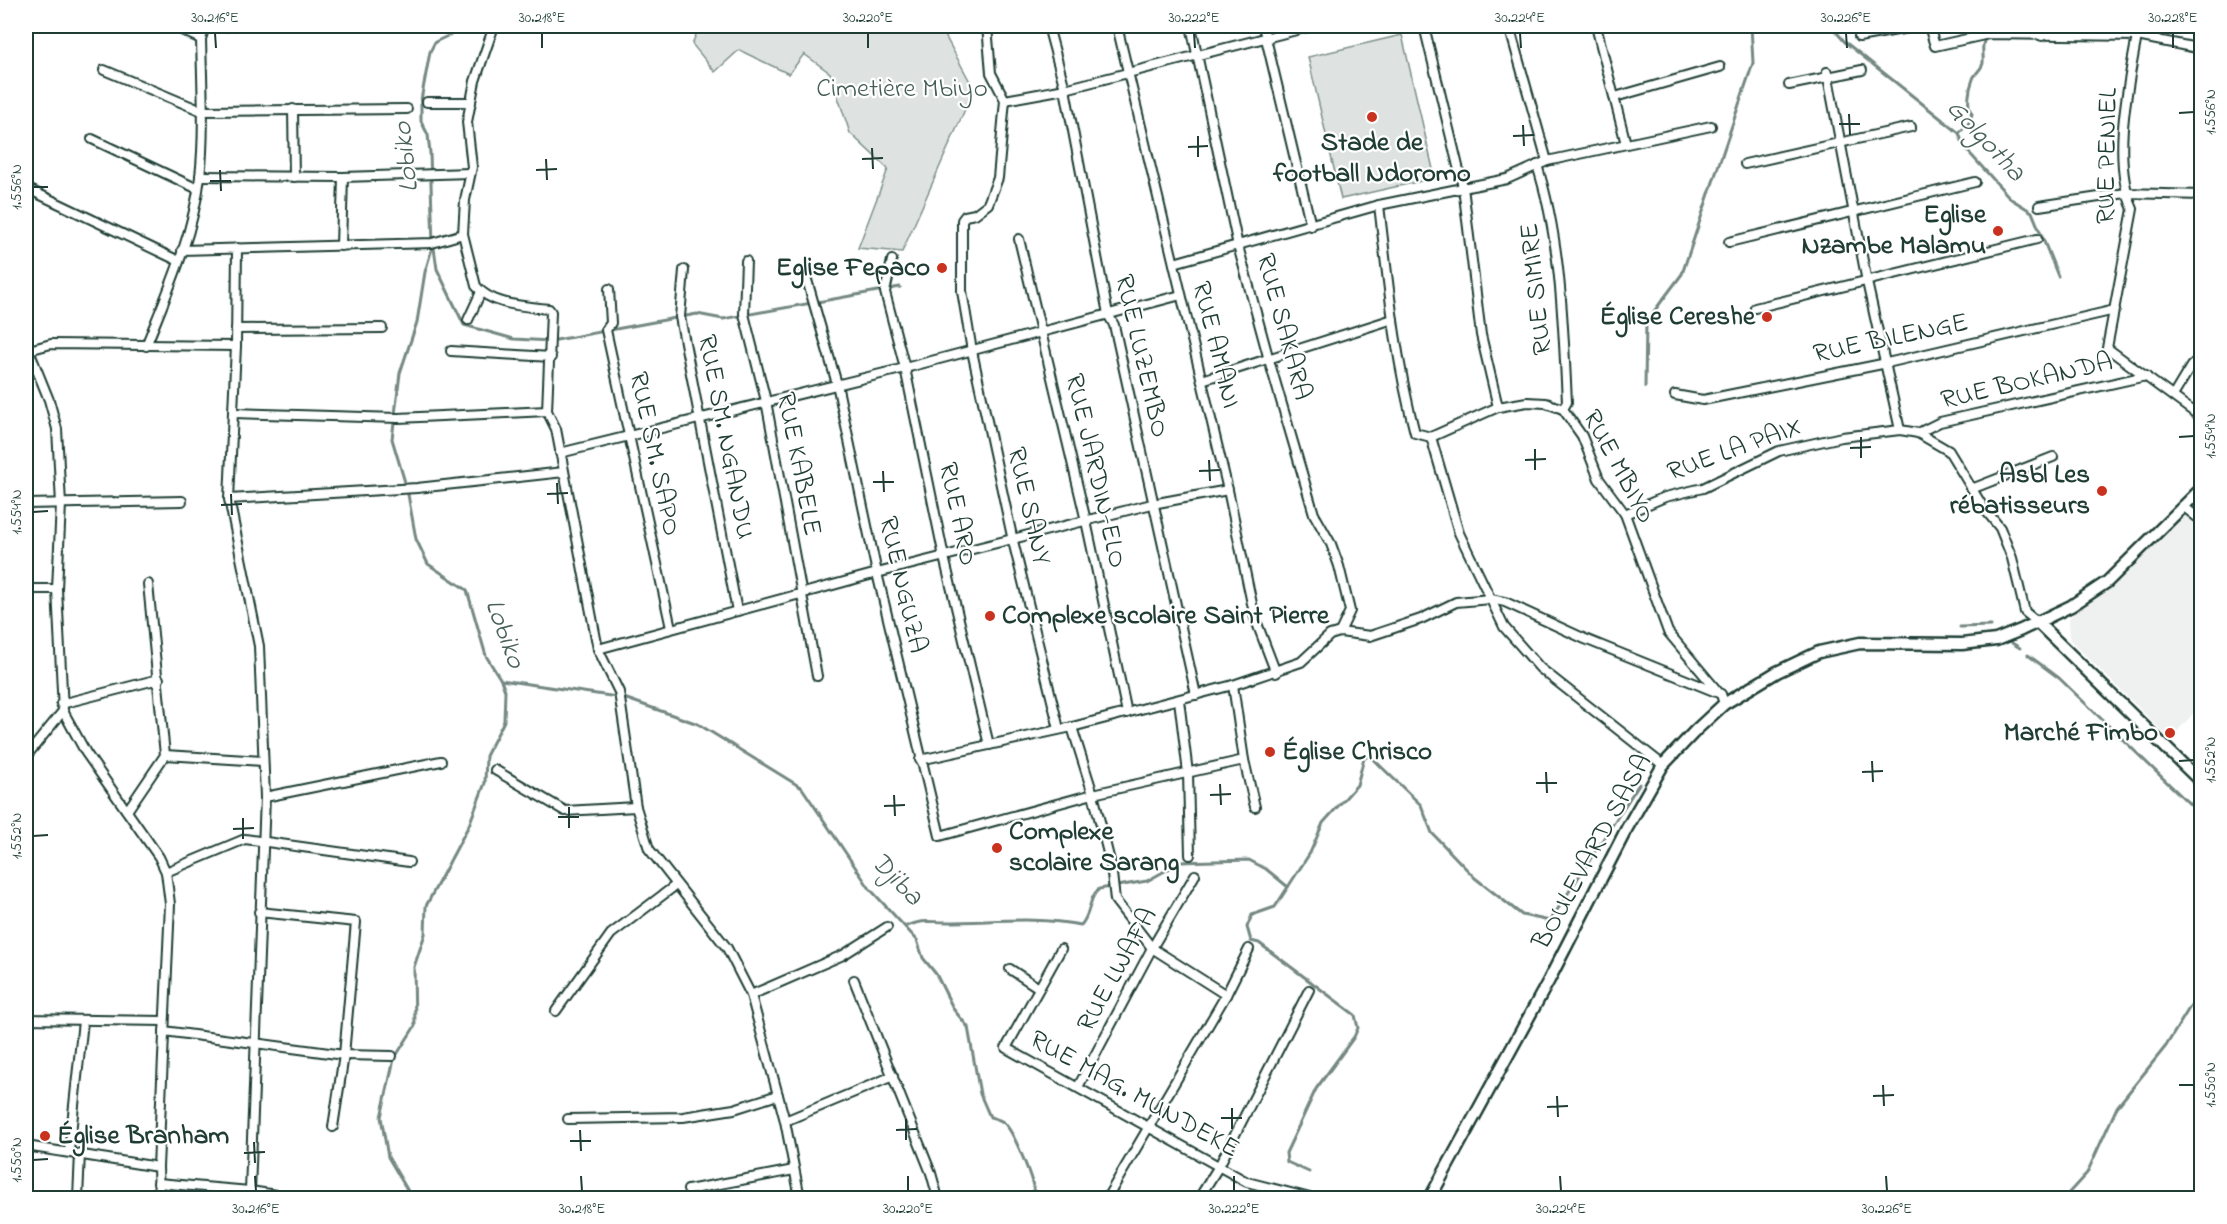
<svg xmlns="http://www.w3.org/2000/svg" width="2227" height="1224" font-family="'Indie Flower',sans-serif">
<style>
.built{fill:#eef1f0}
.green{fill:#dee3e2;stroke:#7e908b;stroke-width:1.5}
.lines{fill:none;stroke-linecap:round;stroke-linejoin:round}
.stream{stroke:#758883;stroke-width:3}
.street-casing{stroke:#1f3d34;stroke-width:12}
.secondary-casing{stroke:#1f3d34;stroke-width:15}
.street{stroke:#fff;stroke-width:8}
.secondary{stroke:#fff;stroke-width:10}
.ticks{fill:none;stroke:#1f3d34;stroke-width:2}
.poi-dot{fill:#c8321e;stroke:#fff;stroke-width:2}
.labels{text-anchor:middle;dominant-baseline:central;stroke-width:4.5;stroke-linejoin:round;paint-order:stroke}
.park-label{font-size:27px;fill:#455e57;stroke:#fff}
.poi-label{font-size:27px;font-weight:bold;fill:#1f3d34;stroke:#fff;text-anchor:end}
.street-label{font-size:27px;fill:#1f3d34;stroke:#fff}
.water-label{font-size:28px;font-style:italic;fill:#4a625b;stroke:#fff}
.neatline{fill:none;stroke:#1f3d34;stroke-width:2}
.ticks-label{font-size:15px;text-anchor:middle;fill:#1f3d34}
</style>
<rect width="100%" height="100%" fill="#fff"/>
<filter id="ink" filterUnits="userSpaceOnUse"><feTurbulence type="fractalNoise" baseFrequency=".0167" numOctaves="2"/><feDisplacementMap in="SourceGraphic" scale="12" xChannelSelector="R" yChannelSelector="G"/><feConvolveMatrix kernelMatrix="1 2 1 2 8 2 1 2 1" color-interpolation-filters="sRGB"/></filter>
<g filter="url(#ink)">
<polygon class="built" points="2184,509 2201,525 2201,639 2194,646 2201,652 2201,705 2170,739 2070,640 2069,618 2115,580"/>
<g class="green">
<polygon points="700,26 945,26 942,30 974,89 902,252 858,248 888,169 850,133 830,73 804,54 789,74 739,50 715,72 692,44"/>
<polygon points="1402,35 1435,178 1341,199 1308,57"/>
</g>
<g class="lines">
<g class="stream">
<polyline points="1831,26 1845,42 1959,133 1964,147 2011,199 2032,212 2058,276"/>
<polyline points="1999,31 2013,26"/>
<path d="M 1959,133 L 1969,123 L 1972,114 C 1966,106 1969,89 1973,79 C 1975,73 1982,69 1983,63 C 1984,51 1980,45 1987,36"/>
<polyline points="434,248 437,269 464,325 514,339 551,341 697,314 723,319 900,287"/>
<polyline points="1645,387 1646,322 1682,274 1753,63 1751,26"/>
<polyline points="1960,627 1991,626"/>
<polyline points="2012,643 2020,648"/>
<polyline points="2028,655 2059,678 2202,816"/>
<path d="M 501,680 L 624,698 L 698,724 L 802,788 L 870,889 L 917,940 L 923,958 L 936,974 L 954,1010 L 968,1027 L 980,1094 L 990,1117 C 994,1118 1000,1120 1003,1122 C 1013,1129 1037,1187 1034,1198"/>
<path d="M 907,926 C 924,919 929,922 947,922 C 994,922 1034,916 1081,925 C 1091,915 1088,898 1099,889 L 1147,881 L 1181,862 L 1249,860 L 1266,869 L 1288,887"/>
<polyline points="1309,1172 1287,1162 1286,1153 1316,1089 1354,1037 1358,1028 1355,1015 1259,943 1251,941 1247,927 1252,915 1275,907 1310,853 1323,823 1357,785 1364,758 1370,756 1421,805 1432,833 1475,878 1522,915 1550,921 1639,784"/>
<polyline points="412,1198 388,1157 381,1117 394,1059 415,1026 414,967 425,934 426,906 469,825 485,783 486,756 504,721 505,691 501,680 486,656 467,590 428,564 416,539 407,489 392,439 400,373 417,322 425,272 433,245 430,153 428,135 421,121 421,100 430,52 435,42 458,31 458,26"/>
<polyline points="2064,1198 2087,1173 2117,1107 2166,1046 2202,987"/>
</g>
<g class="street-casing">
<g id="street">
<polyline points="173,26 201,39"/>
<path d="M 494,26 L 475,81 L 467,122 L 472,167 L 465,200 L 463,234 L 476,286 C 492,306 526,306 549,309 L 551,312 L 547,411 L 556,429 L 598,649 L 619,692 L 636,807 L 649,849 L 727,948 L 751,995 L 785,1121 L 800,1198"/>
<polyline points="987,26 991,73 1005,100 998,178 988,204 975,214 965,216 962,220 962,291 972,351 1013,541 1059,729"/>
<polyline points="1048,26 1065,89 1108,314 1114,325 1196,695"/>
<polyline points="1117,26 1228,490 1255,618 1276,673"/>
<polyline points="1191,26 1238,246 1269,360 1314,514 1331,544 1339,566 1350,611 1340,632"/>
<polyline points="1263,26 1311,226"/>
<polyline points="1424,26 1463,187 1481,335 1498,407"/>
<polyline points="1509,26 1547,161"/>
<polyline points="1596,26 1626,144"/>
<polyline points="1929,26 1935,46 1989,34 2137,36 2202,49"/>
<path d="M 2136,26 L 2137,36 C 2128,86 2111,161 2133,209 L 2107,348 L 2202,418"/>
<polyline points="205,27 232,26"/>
<polyline points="2042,36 2042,26"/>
<polyline points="1859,37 1919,26"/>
<polyline points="104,70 202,111 407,109"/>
<polyline points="1827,72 1867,282 1900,430"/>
<polyline points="1789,85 1862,70"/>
<polyline points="1615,97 1720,67"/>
<polyline points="1005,100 1065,89 1312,26"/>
<polyline points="427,102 471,102"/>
<polyline points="293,109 294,177"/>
<polyline points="92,139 198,189"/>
<polyline points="1745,164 1911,127"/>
<path d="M 1537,165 C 1561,240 1563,323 1567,402 L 1563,409"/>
<polyline points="200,176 343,177 470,173"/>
<polyline points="26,188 179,261"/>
<path d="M 1379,205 C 1388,281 1395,358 1415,433 L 1431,437 L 1459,533 L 1504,627 L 1540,668 L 1663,765"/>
<polyline points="2039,206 2126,193 2202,195"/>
<polyline points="1019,239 1086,521 1127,713"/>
<polyline points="1729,242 1975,182"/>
<polyline points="341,246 343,177"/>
<polyline points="237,248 236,346 229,499 259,646 265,797 250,1191"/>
<polyline points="182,250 432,243 463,234"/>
<polyline points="892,260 885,292 905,368 944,557 989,745"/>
<polyline points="746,261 744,314 766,401 817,676"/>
<polyline points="1174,263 1379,205 1507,179 1547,161 1711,126"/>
<polyline points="684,270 680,317 737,611"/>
<polyline points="805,273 837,384 877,573 940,836 1093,794 1244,760"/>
<polyline points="609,289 611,323 606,330 671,628"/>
<polyline points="1755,308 2037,239"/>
<polyline points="468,320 481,292"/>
<polyline points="236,329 382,328"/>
<polyline points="26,343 49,400 57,429 61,504 57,589 63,711 86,753 159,857 166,872 170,904 158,1167 159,1198"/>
<path d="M 146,346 C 168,291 193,236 200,177 C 205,132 202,85 201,39 L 205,26"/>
<polyline points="29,350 51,344 236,346"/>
<polyline points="451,351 551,357"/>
<polyline points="1202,380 1393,319"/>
<polyline points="1675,395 1703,400 1887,363 2115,310"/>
<polyline points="2173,396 2191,366 2202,356"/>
<polyline points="234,413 398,418 547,411"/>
<polyline points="1918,433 1940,422 2146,376"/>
<polyline points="1431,437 1498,407 1527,402 1546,403 1563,409 1582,436 1599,479 1625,514 1668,632 1720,694"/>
<polyline points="560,453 905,368 1181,295"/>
<polyline points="1974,488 2053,457"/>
<polyline points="229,499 417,488 564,472"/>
<polyline points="26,504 182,501"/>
<polyline points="2183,506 2202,521"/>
<polyline points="1625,514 1665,497 1703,488 1779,451 1842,437 1900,430 1918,433 1949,451 1983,507 2000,528 2012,558 2025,612 2036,621"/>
<polyline points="26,589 57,589"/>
<polyline points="598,649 877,573 1152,504 1228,490"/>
<polyline points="1233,685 1244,760 1255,807"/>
<polyline points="1179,700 1188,773 1190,855"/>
<polyline points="61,704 159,679"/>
<polyline points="1072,727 1093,794 1111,865 1115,900 1152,948 1226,995"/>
<polyline points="165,755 263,761"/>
<polyline points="920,760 1072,727 1233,685 1301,662 1330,635 1340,632 1370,636 1421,619 1456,602 1491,599 1505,602 1585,639 1721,694 1724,704"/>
<polyline points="26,764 28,754 63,711"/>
<polyline points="495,770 565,811 636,807"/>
<polyline points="265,797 441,761"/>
<polyline points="127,811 165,755 148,584"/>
<polyline points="166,872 245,839 409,862"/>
<polyline points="259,912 356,922 344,1055 333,1127"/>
<polyline points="1061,949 1006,1048 1247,1182 1310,1198"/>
<polyline points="1010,969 1039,988"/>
<polyline points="854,980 931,1173 938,1198"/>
<polyline points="751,995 843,955 887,927"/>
<polyline points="556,1011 611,934 676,885"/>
<polyline points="26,1019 164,1021"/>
<polyline points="164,1031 344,1055 392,1056"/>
<polyline points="1078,1087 1152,948 1195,875"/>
<polyline points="568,1119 683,1117 734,1109 778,1095"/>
<polyline points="785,1121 893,1076"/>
<polyline points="26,1146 158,1167"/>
<polyline points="69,1152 83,1021"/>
<polyline points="158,1183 250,1191 297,1198"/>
<polyline points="688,1190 794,1170"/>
<polyline points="78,1198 80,1153"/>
<polyline points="1027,1198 1030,1197"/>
<polyline points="1107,1198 1226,995 1249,949"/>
<polyline points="1199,1198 1219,1166 1309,990"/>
</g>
</g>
<g class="secondary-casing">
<g id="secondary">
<polyline points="2036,621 2202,783"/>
<polyline points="1430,1198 1549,980 1627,828 1663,765 1696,730 1724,704 1777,672 1819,652 1860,643 1962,644 1996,640 2021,630 2071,606 2107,582 2202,488"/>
</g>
</g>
<use href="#street" class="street"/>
<use href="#secondary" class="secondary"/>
</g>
</g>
<path class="ticks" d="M 215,33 L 216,48M 542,33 L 542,48M 868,33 L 868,48M 1194,33 L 1195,48M 1520,33 L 1521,48M 1846,33 L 1847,48M 2173,33 L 2173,48M 2179,113 L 2194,112M 1849,114 L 1850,135M 1839,124 L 1860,124M 1523,125 L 1524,146M 1198,136 L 1198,157M 1513,136 L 1534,135M 1188,147 L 1208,146M 872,148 L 873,169M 546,159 L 547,180M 862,159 L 883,158M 220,170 L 221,191M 536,170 L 557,169M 210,181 L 231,181M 33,187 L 48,187M 1861,437 L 1861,458M 2179,437 L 2194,436M 1850,448 L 1871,447M 1535,449 L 1535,470M 1209,460 L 1210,481M 1525,460 L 1546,459M 883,471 L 884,492M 1199,471 L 1220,470M 873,482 L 894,482M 557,483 L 558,504M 231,494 L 232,515M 547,494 L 568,493M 221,505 L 242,504M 33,512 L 48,511M 1872,761 L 1873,782M 2179,761 L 2194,760M 1546,772 L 1547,793M 1862,772 L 1883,771M 1536,783 L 1557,783M 1220,784 L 1221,805M 894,795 L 895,816M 1210,795 L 1231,794M 884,806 L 905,805M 569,807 L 569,828M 558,817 L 579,817M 243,818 L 243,839M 233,829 L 254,828M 33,836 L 48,835M 1883,1085 L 1884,1106M 2179,1085 L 2194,1085M 1557,1096 L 1558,1117M 1873,1096 L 1894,1095M 1547,1107 L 1568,1106M 1232,1108 L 1232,1129M 1221,1118 L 1242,1118M 906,1119 L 906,1140M 580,1130 L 581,1151M 896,1130 L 917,1129M 570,1141 L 591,1141M 254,1142 L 255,1163M 244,1153 L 265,1152M 33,1160 L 48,1159M 255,1176 L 256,1191M 581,1176 L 582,1191M 908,1176 L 908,1191M 1234,1176 L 1234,1191M 1560,1176 L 1561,1191M 1886,1176 L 1887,1191"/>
<g class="poi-dot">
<circle cx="1372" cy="117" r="6"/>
<circle cx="1998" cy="231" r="6"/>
<circle cx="942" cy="268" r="6"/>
<circle cx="1767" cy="317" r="6"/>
<circle cx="2102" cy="491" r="6"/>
<circle cx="990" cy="616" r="6"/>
<circle cx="2170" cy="733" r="6"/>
<circle cx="1270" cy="752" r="6"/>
<circle cx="997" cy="848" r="6"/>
<circle cx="45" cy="1136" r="6"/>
</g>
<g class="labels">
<g class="park-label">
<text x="902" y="89">Cimetière Mbiyo</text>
</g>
<g class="poi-label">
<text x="1372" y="143" text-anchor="middle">Stade de<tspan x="1372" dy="31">football Ndoromo</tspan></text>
<text x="1986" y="215">Eglise<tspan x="1986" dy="31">Nzambe Malamu</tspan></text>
<text x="930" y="268">Eglise Fepaco</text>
<text x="1755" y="317">Église Cereshe</text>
<text x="2090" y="475">Asbl Les<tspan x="2090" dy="31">rébatisseurs</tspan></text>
<text x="1002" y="616" text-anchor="start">Complexe scolaire Saint Pierre</text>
<text x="2158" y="733">Marché Fimbo</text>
<text x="1282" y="752" text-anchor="start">Église Chrisco</text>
<text x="1009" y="832" text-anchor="start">Complexe<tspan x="1009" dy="31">scolaire Sarang</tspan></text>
<text x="57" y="1136" text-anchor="start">Église Branham</text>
</g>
<g class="street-label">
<text transform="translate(2108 156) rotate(-89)">RUE PENIEL</text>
<text transform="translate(1537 289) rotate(-96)">RUE SIMIRE</text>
<text transform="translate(1283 327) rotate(75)">RUE SAKARA</text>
<text transform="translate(1891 339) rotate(-12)">RUE BILENGE</text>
<text transform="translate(1215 345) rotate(76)">RUE AMANI</text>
<text transform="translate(1141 356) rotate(77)">RUE LUZEMBO</text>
<text transform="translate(2027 382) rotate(-13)">RUE BOKANDA</text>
<text transform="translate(725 437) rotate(79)">RUE SM. NGANDU</text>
<text transform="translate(1735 450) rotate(-20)">RUE LA PAIX</text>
<text transform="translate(654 454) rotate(78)">RUE SM. SAPO</text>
<text transform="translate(798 464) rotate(79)">RUE KABELE</text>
<text transform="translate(1618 467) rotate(62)">RUE MBIYO</text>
<text transform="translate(1095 471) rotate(77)">RUE JARDIN-ELO</text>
<text transform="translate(1028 506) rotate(77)">RUE SANY</text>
<text transform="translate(957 514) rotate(78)">RUE ARO</text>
<text transform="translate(902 585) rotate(77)">RUE NGUZA</text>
<text transform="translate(1593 852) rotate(-61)">BOULEVARD SASA</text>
<text transform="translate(1118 970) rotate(-61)">RUE LWAFA</text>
<text transform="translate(1134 1095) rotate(29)">RUE MAG. MUNDEKE</text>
</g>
<g class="water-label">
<text transform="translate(1985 141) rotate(47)">Golgotha</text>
<text transform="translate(407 157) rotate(-96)">Lobiko</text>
<text transform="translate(504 634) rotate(70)">Lobiko</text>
<text transform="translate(896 880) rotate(46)">Djiba</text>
</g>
</g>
<rect width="2227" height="1224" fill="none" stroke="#fff" stroke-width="66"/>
<rect x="33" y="33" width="2161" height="1158" class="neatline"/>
<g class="ticks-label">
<text x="215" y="22">30.216°E</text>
<text x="542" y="22">30.218°E</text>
<text x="868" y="22">30.220°E</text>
<text x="1194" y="22">30.222°E</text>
<text x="1520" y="22">30.224°E</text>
<text x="1846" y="22">30.226°E</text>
<text x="2173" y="22">30.228°E</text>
<text transform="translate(2210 112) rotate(-90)" y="5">1.556°N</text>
<text transform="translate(16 187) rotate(-90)" y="5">1.556°N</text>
<text transform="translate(2210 436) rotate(-90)" y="5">1.554°N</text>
<text transform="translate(16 512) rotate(-90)" y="5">1.554°N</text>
<text transform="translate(2210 760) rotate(-90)" y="5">1.552°N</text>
<text transform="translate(16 836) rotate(-90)" y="5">1.552°N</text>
<text transform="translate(2210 1085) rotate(-90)" y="5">1.550°N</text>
<text transform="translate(16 1160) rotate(-90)" y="5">1.550°N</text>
<text x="256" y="1213">30.216°E</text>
<text x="582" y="1213">30.218°E</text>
<text x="908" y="1213">30.220°E</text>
<text x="1234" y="1213">30.222°E</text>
<text x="1561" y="1213">30.224°E</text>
<text x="1887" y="1213">30.226°E</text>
</g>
</svg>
